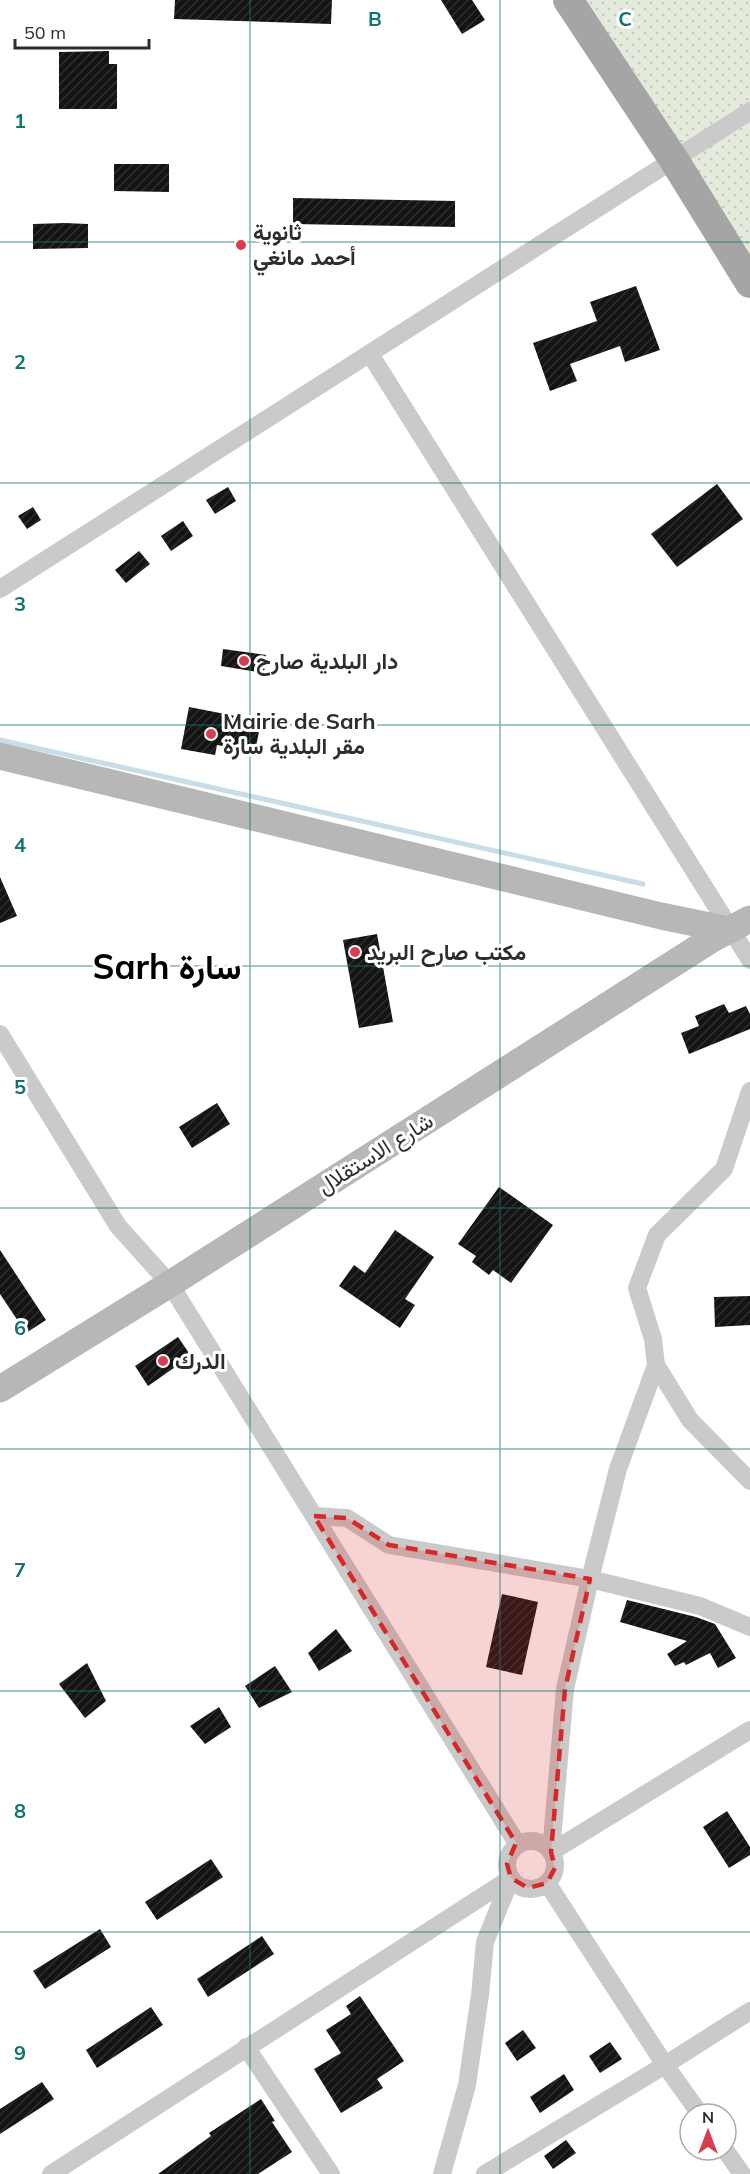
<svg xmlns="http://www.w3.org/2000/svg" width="750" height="2174" font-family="Mulish,Vazirmatn,sans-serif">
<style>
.park{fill:url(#park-dots)}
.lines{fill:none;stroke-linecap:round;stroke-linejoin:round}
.stream{stroke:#c9dde8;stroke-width:5}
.building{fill:url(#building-hatch)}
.street{stroke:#cacaca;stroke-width:18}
.secondary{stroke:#b7b7b7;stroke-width:27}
.primary{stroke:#a5a5a5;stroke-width:30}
.marked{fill:#d62828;fill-opacity:0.2;stroke:#d62828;stroke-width:4.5;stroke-dasharray:12 8;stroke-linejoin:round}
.grid{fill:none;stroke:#0f766e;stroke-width:1.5;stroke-opacity:0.55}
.poi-dot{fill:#d63d4e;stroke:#fff;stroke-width:2}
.labels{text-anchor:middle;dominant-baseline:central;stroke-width:6;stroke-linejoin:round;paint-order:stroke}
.poi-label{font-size:22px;font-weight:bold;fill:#2d2d2d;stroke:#fff;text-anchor:start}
.street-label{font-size:22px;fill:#2d2d2d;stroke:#fff}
.town-label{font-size:34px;font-weight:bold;fill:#000;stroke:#fff}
.grid-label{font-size:20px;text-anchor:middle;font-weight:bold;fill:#0f766e;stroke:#fff;stroke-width:6;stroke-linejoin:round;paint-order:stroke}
</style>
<defs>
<pattern id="park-dots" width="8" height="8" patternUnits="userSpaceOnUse" patternTransform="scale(1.5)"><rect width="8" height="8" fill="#e4eadc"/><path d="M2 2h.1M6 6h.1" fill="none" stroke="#c4c9bd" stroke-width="1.8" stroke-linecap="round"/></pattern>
<pattern id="building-hatch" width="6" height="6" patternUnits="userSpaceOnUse" patternTransform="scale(1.5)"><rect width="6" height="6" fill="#141414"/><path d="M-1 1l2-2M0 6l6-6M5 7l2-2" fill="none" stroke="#2e2e2e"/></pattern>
</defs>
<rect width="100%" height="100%" fill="#fff"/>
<polygon class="park" points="568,0 750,0 750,283"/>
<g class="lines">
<polyline class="stream" points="0,740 643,884"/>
</g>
<g class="building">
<polygon points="175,0 332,0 331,24 174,19"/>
<polygon points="441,0 472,0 485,20 462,34"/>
<polygon points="109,51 109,64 117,64 117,109 59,109 59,52"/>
<polygon points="114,164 169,164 169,192 114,191"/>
<polygon points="293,198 455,201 455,227 293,224"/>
<polygon points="65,223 88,224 88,248 33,249 33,224"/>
<polygon points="636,286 660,350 625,362 620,346 570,364 577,381 550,391 533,343 597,321 590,302"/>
<polygon points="717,484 743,519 677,567 651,534"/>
<polygon points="228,487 236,501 215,514 206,500"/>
<polygon points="33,507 41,520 27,529 18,516"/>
<polygon points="183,521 193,536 171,551 161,536"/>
<polygon points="139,551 150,564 126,583 115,570"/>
<polygon points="223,649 266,655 264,673 221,666"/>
<polygon points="189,707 261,721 255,752 217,745 215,755 181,749"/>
<polygon points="0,877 17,916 0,923"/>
<polygon points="377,934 393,1022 359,1028 343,940"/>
<polygon points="724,1004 729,1013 746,1006 750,1014 750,1029 689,1054 681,1033 699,1026 695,1016"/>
<polygon points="217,1103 230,1124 192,1148 179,1127"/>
<polygon points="499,1187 553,1225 511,1283 493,1270 489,1275 472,1262 476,1256 458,1244"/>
<polygon points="395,1230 434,1257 405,1299 415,1305 400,1328 339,1286 354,1265 365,1273"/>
<polygon points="0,1250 46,1320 26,1333 0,1294"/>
<polygon points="750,1296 750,1325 715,1327 714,1297"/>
<polygon points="178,1337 191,1356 148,1386 135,1366"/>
<polygon points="502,1594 538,1602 522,1675 486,1667"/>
<polygon points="627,1600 696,1617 715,1624 736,1658 718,1668 710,1653 686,1665 684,1662 675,1666 667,1654 687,1641 620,1622"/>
<polygon points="336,1629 352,1651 319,1671 308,1653"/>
<polygon points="87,1663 106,1701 85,1718 59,1684"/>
<polygon points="275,1666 292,1692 259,1708 245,1686"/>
<polygon points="219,1707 231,1727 205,1744 190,1726"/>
<polygon points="727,1811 750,1847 750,1855 729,1868 703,1827"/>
<polygon points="211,1859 223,1877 157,1920 145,1902"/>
<polygon points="100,1929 111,1947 45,1989 33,1971"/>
<polygon points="262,1936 274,1954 208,1997 197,1979"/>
<polygon points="360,1996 404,2061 377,2079 383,2088 341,2113 314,2069 341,2053 326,2030 351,2014 346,2006"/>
<polygon points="151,2007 163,2025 97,2068 86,2050"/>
<polygon points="523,2030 536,2048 517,2061 505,2043"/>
<polygon points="610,2042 622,2059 600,2073 589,2056"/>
<polygon points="564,2074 574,2090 540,2113 530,2097"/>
<polygon points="42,2082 54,2099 0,2134 0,2109"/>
<polygon points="261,2099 275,2121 272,2122 292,2152 258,2174 158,2174 211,2136 209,2133"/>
<polygon points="566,2140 576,2153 553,2169 544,2156"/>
</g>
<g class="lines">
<g class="street">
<polyline points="370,354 750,960"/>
<polyline points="0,589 750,111"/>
<polyline points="0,1034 118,1226 170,1284 518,1845"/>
<polyline points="750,1091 724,1169 657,1235 637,1288 653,1339 656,1365 690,1420 750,1481"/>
<polyline points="314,1516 347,1518 389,1545 590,1579 700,1606 750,1627"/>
<circle cx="531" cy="1865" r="24"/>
<polyline points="551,1852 565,1689 590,1579 618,1469 656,1365"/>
<polyline points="551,1852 750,1730"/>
<polyline points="547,1883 665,2065 700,2114"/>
<polyline points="246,2047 331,2174"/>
<polyline points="725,2150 742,2174"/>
<polyline points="51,2174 511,1878"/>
<polyline points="442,2174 467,2085 480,1995 485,1942 511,1878"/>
<polyline points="485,2174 665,2065 750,2011"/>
</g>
<g class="secondary">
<polyline points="0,756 661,916 729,930"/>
<polyline points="0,1389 170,1284 712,939 750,919"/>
</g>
<polyline class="primary" points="568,0 674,160 750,283"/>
</g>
<path class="marked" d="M 314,1516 L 347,1518 L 389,1545 L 590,1579 L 565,1689 L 551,1852 L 555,1868 L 547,1883 L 528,1888 L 511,1878 L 507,1864 L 516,1843 Z"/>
<path class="grid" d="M 250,0 L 250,2174M 500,0 L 500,2174M 0,242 L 750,242M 0,483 L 750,483M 0,725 L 750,725M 0,966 L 750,966M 0,1208 L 750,1208M 0,1449 L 750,1449M 0,1691 L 750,1691M 0,1932 L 750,1932"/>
<g class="poi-dot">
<circle cx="241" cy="245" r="6"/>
<circle cx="244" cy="661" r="6"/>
<circle cx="211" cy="734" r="6"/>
<circle cx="355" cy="952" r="6"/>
<circle cx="163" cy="1361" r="6"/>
</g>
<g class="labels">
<g class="poi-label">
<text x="253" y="232">ثانوية<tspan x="253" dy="25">أحمد مانغي</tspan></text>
<text x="256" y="661">دار البلدية صارح</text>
<text x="223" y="721">Mairie de Sarh<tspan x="223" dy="25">مقر البلدية سارة</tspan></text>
<text x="367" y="952">مكتب صارح البريد</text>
<text x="175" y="1361">الدرك</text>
</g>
<g class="street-label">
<text transform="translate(375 1153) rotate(-32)">شارع الاستقلال</text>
</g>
<g class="town-label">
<text x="167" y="966">Sarh سارة</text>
</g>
</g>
<g class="grid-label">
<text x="375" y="26">B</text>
<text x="625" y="26">C</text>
<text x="20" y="128">1</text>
<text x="20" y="369">2</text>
<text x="20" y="611">3</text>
<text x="20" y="852">4</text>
<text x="20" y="1094">5</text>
<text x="20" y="1335">6</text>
<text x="20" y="1577">7</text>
<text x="20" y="1818">8</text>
<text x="20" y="2060">9</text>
</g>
<g transform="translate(708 2132)"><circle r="28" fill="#ffffff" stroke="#ababab" stroke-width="1.5"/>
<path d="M0-4.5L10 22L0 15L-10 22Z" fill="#d63d4e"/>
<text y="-9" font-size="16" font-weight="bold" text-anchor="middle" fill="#2d2d2d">N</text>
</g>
<path d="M15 39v9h134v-9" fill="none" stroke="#2d2d2d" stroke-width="3"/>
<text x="24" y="39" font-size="18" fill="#2d2d2d" stroke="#ffffff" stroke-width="4.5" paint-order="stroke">50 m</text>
</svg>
